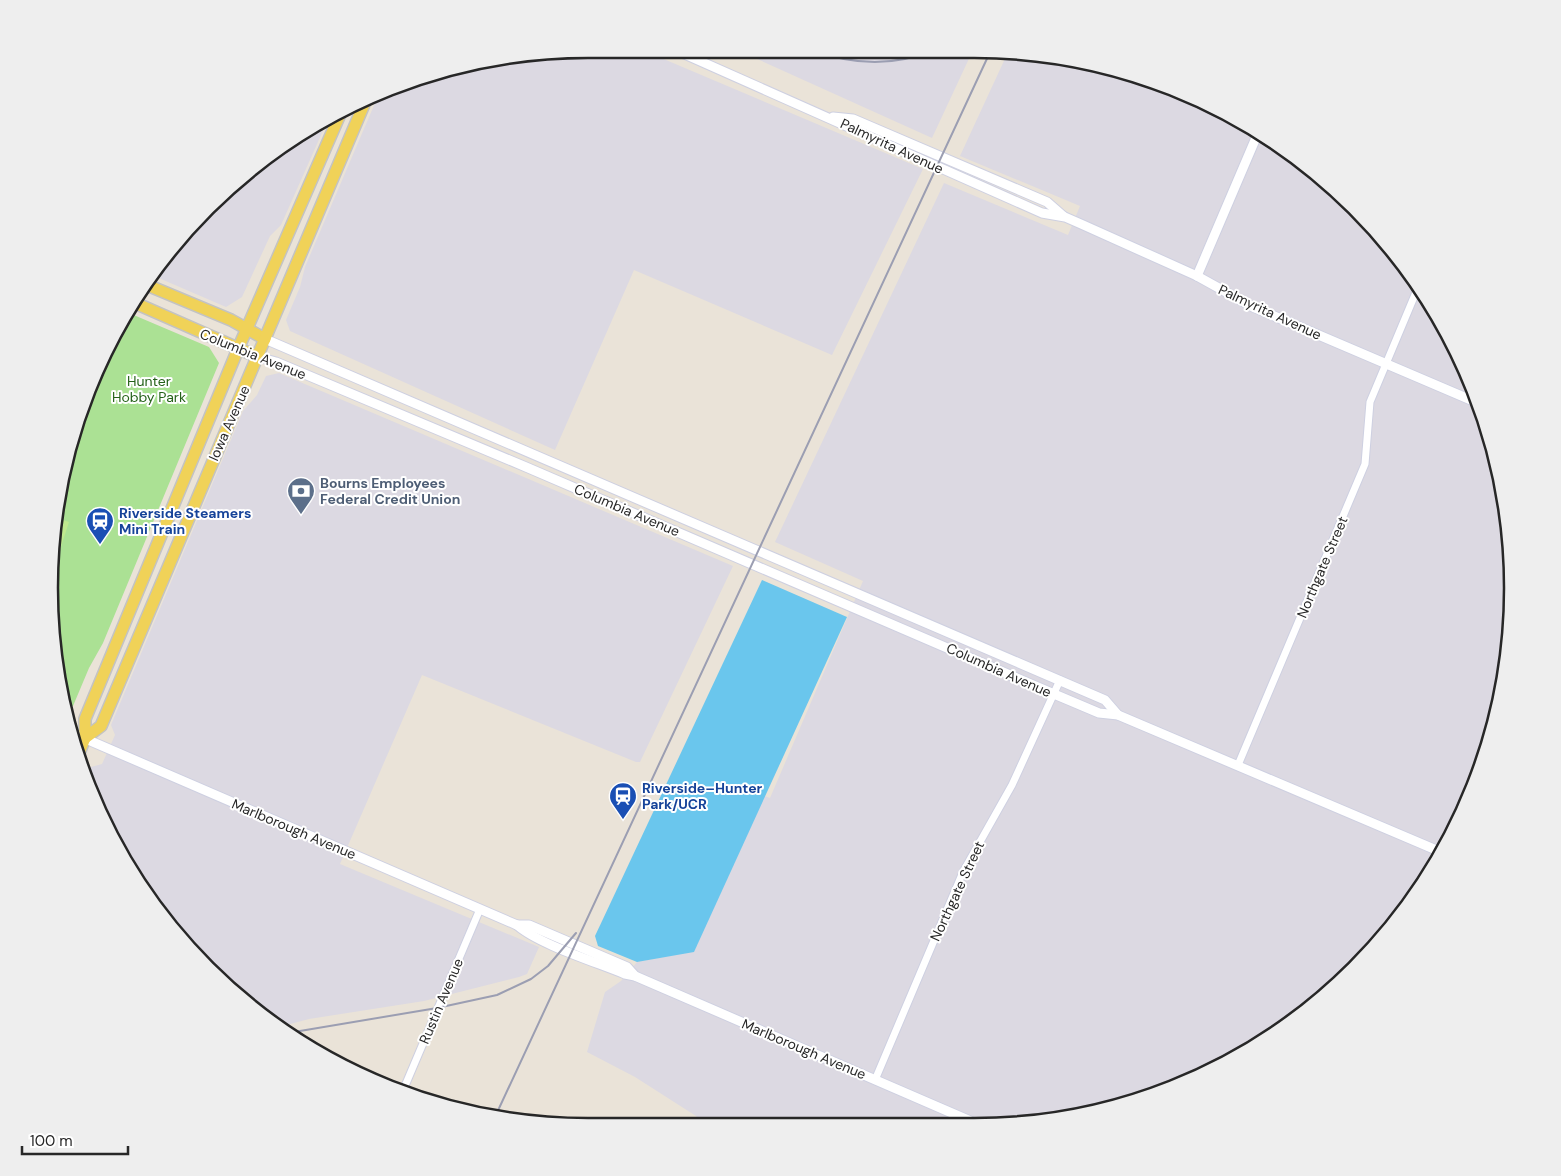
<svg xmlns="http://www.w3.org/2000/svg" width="1561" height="1176" font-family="'DM Sans',sans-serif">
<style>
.industrial{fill:#dcd9e2}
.green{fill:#abe194}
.pitch{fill:#c0e98f}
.water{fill:#6ac6ed}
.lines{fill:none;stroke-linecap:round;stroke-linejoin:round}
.minor-casing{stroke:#ced0e1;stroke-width:9}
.tertiary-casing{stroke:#ced0e1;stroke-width:11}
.primary-casing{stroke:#c3c3c3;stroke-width:14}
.minor{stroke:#fff;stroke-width:7}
.tertiary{stroke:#fff;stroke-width:9}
.primary{stroke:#f0d258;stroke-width:11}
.rail{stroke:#9b9eb2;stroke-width:2}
.labels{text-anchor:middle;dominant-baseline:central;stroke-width:4;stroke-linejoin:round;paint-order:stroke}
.street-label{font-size:14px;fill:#272727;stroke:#fff}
.park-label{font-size:14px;fill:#256219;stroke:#fff}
.service-label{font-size:14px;font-weight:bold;fill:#4e5e75;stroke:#fff;text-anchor:start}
.transit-label{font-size:14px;font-weight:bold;fill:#164399;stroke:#fff;text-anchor:start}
.rim{fill:none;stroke:#272727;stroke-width:2.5}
</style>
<rect width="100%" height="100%" fill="#eae3d8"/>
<g class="industrial">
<polygon points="588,49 640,49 923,169 832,355 634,270 555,450 290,331 286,320 300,287 305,267 378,96 448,67"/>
<polygon points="735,49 973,50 932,138"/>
<polygon points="1009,50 1113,67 1212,104 1301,160 1355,207 1421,288 1471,381 1502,483 1512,588 1502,693 1471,794 1422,887 1355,969 1273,1036 1147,1099 1043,1123 702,1123 696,1116 635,1077 587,1052 605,992 621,981 637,962 694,951 762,795 770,798 863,581 775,542 944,183 1068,235 1080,206 960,156"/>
<polygon points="329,117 281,225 270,236 242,297 226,307 154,276 183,232 259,160 318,121"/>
<polygon points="279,373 733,566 640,762 636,762 422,675 340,864 539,947 527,974 519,977 424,1001 309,1019 279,1027 232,993 140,888 86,779 91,767 102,764 115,735 111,725 243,411 257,395 266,376"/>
</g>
<polygon class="green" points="129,313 209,347 219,363 103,643 89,668 73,706 67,708 50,623 59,483 104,349"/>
<polygon class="pitch" points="57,518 69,522 53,571"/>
<polygon class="water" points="762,580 847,617 694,952 637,962 598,946 595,936"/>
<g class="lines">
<g class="minor-casing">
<g id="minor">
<polyline points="1238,765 1365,464 1370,402 1419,285"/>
<polyline points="875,1080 963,872 1012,785 1060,680"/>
<polyline points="402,1093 480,909"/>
</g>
</g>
<g class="tertiary-casing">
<g id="tertiary">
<polyline points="673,49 1042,213 1065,217 1081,224 1197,276 1253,307 1478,403"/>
<polyline points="833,117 853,119 1047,202 1063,216"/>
<polyline points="1197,276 1258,133"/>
<polyline points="265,339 1105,700 1118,715"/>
<polyline points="258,357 276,362 526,467 1054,694 1099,713 1118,715 1441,852"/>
<path d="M 72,733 L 517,925 C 538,944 596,962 625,974 L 635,976 L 975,1123"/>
<polyline points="517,925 529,925 627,967 635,976"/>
</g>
</g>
<g class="primary-casing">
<g id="primary">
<polyline points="147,285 231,320 265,339"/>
<polyline points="135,303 258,357"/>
<polyline points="85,738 101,726 365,102"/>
<polyline points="77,758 85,738 85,719 238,349 341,112"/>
</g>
</g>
<use href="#minor" class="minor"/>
<use href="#tertiary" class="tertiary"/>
<use href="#primary" class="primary"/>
<g class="rail">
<path d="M 810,49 C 851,65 893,67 934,50"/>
<polyline points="288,1033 437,1008 497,995 531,979 548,966 576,933"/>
<polyline points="495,1117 991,50"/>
</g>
</g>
<defs>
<g id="bank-pin" transform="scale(1.4375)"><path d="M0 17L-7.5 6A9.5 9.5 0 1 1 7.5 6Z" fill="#5c6f8a" stroke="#fff"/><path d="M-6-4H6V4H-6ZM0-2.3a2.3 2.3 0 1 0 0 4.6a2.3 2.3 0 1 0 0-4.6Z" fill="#fff"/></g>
<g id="station-pin" transform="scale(1.4375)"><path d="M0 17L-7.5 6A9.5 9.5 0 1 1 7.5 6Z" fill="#1a4fb4" stroke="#fff"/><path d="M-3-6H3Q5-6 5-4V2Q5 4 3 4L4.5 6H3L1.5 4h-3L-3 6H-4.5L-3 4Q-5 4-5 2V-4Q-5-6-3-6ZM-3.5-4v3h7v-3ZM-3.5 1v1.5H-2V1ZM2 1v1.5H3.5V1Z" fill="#fff"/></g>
</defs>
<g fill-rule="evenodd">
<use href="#bank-pin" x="301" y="491"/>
<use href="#station-pin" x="100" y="521"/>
<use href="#station-pin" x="623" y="796"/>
</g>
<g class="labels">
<g class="street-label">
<text transform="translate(892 146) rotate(25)">Palmyrita Avenue</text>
<text transform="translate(1270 312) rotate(25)">Palmyrita Avenue</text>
<text transform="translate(253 354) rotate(22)">Columbia Avenue</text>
<text transform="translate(229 423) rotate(-66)">Iowa Avenue</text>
<text transform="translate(627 510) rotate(23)">Columbia Avenue</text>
<text transform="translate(1322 567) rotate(-67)">Northgate Street</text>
<text transform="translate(999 670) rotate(24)">Columbia Avenue</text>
<text transform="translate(294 829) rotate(23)">Marlborough Avenue</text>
<text transform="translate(957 891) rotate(-65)">Northgate Street</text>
<text transform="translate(441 1001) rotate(-67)">Rustin Avenue</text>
<text transform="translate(804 1049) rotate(23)">Marlborough Avenue</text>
</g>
<g class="park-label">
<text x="149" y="381">Hunter<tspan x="149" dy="16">Hobby Park</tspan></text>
</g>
<g class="service-label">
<text x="320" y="483">Bourns Employees<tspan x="320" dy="16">Federal Credit Union</tspan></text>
</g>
<g class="transit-label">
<text x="119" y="513">Riverside Steamers<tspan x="119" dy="16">Mini Train</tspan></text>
<text x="642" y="788">Riverside–Hunter<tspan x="642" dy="16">Park/UCR</tspan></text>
</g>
</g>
<path d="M0 0H1561V1176H0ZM588 58H974A530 530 0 0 1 1504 588V588A530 530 0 0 1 974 1118H588A530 530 0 0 1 58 588V588A530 530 0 0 1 588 58Z" fill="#eee" fill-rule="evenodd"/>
<path class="rim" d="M588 58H974A530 530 0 0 1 1504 588V588A530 530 0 0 1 974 1118H588A530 530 0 0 1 58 588V588A530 530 0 0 1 588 58Z"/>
<path d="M22 1146v8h106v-8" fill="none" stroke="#272727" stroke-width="2.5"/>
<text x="30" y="1146" font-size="15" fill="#272727" stroke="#ffffff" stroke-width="4" paint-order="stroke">100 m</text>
</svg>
